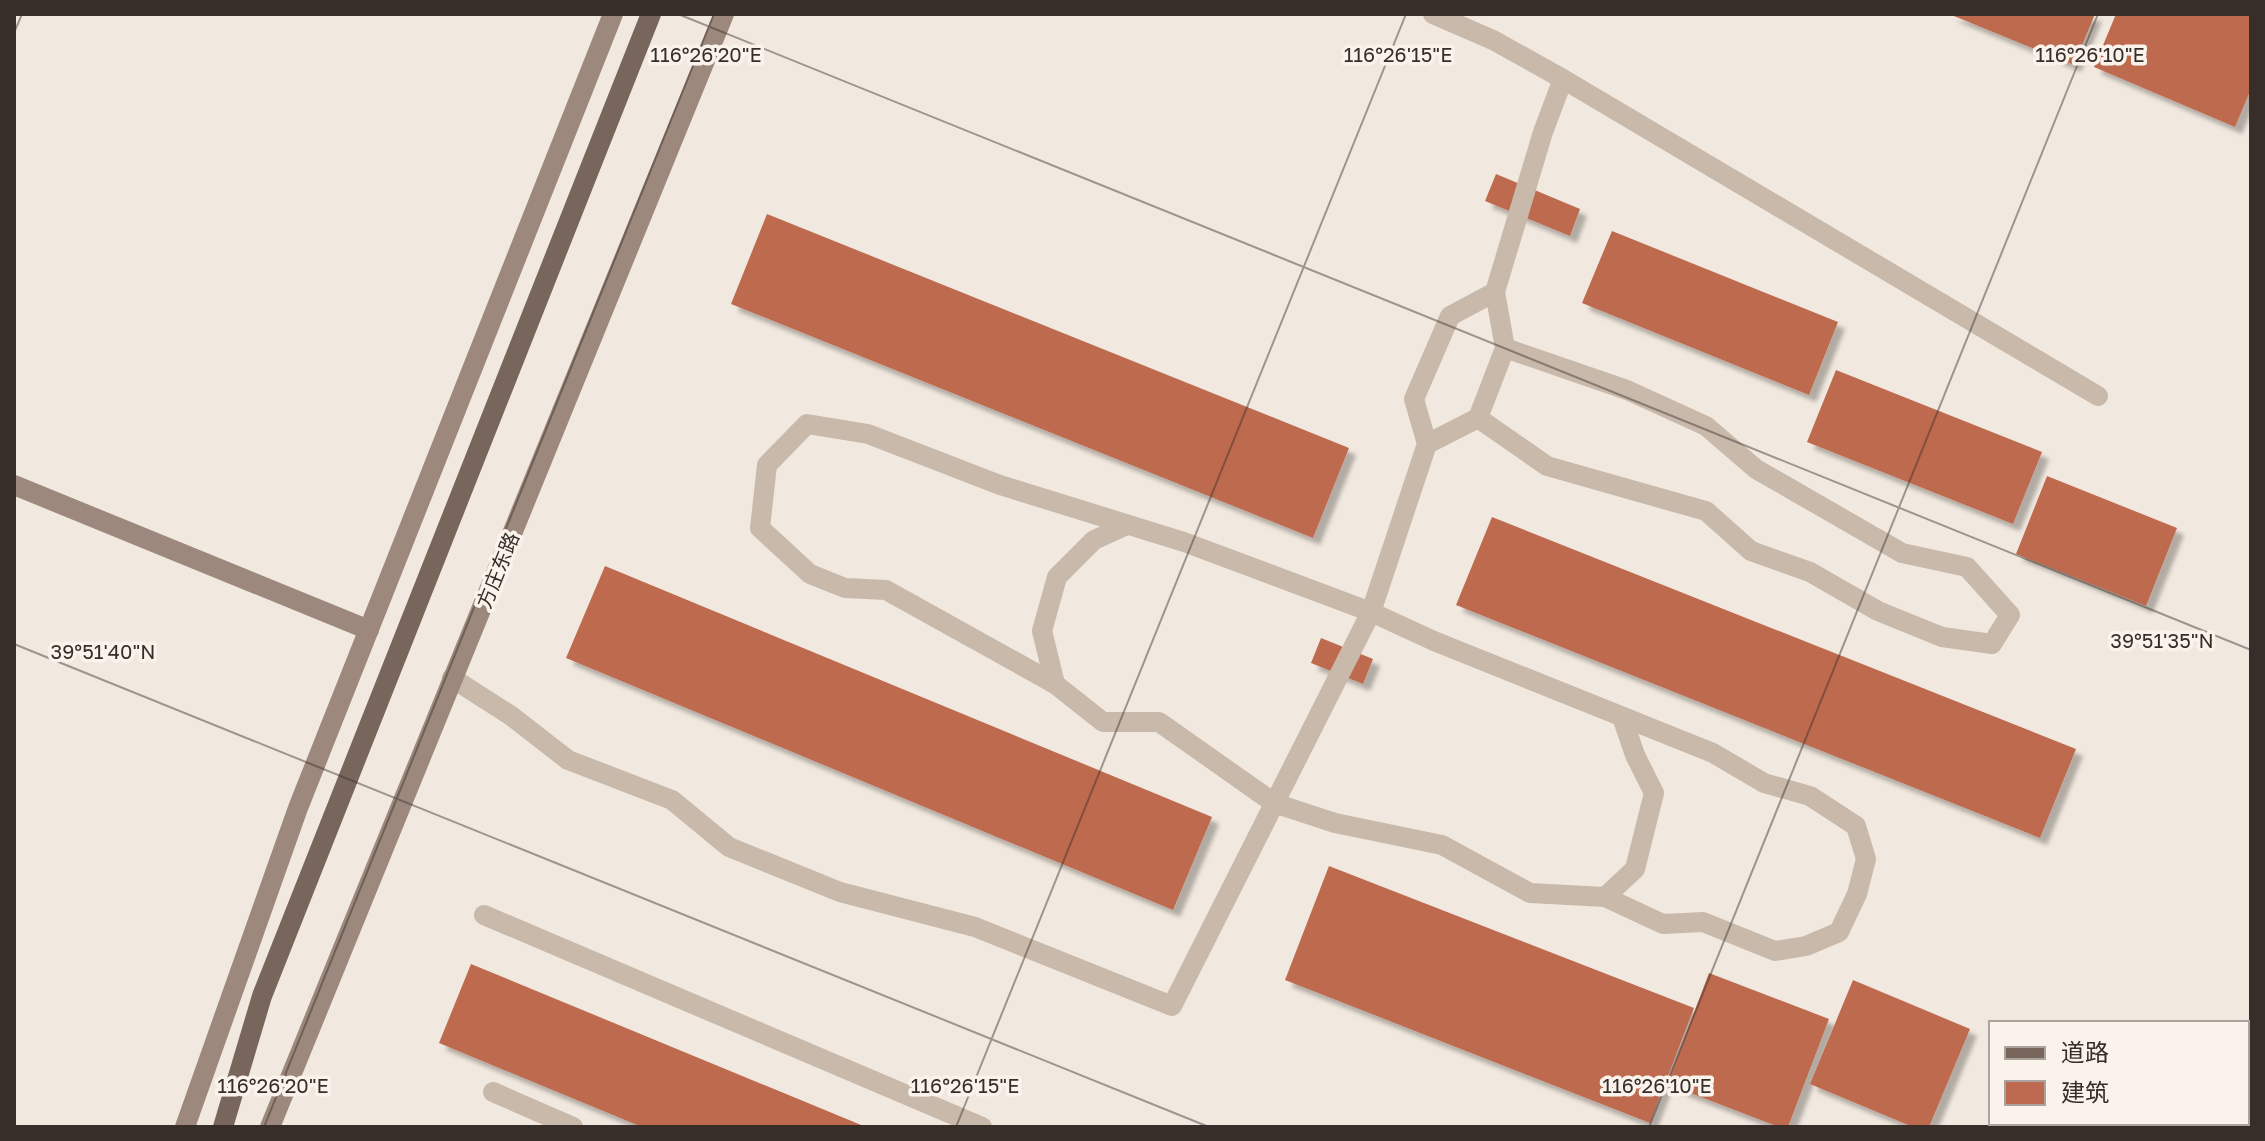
<svg xmlns="http://www.w3.org/2000/svg" width="2265" height="1141" font-family="'Golos Text','Noto Sans SC',sans-serif">
<style>
.building{fill:#be6a50;filter:url(#shadow)}
.lines{fill:none;stroke-linecap:round;stroke-linejoin:round}
.lane{stroke:#c9b9ab;stroke-width:20}
.street{stroke:#c9b9ab;stroke-width:20}
.secondary{stroke:#9d887d;stroke-width:20}
.primary{stroke:#78655c;stroke-width:20}
.ticks{fill:none;stroke:#372e2a;stroke-width:2;stroke-opacity:0.45}
.labels{text-anchor:middle;dominant-baseline:central;stroke-width:7;stroke-linejoin:round;paint-order:stroke}
.street-label{font-size:20px;fill:#372e2a;stroke:#f9f3eb}
.ticks-label{font-size:20px;text-anchor:middle;fill:#372e2a;stroke:#f9f3eb;stroke-width:7;stroke-linejoin:round;paint-order:stroke}
</style>
<defs>
<filter id="shadow"><feDropShadow dx="7" dy="7" stdDeviation="2" flood-color="#0004"/></filter>
</defs>
<rect width="100%" height="100%" fill="#f1e9df"/>
<g class="building">
<polygon points="1949,14 2095,14 2074,65"/>
<polygon points="2116,14 2251,14 2251,89 2235,127 2094,67"/>
<polygon points="1496,174 1580,209 1570,236 1485,201"/>
<polygon points="767,214 1349,448 1313,538 731,304"/>
<polygon points="1612,231 1838,322 1809,395 1582,303"/>
<polygon points="1836,370 2042,452 2013,524 1807,442"/>
<polygon points="2047,476 2177,528 2146,606 2016,554"/>
<polygon points="1492,517 2076,749 2040,838 1456,605"/>
<polygon points="605,566 1212,817 1173,910 566,658"/>
<polygon points="1321,638 1373,659 1363,684 1311,663"/>
<polygon points="1329,866 1694,1008 1650,1123 1285,980"/>
<polygon points="471,964 866,1127 642,1127 439,1043"/>
<polygon points="1709,973 1829,1019 1788,1127 1779,1127 1667,1084"/>
<polygon points="1853,980 1970,1029 1929,1127 1913,1127 1810,1084"/>
</g>
<g class="lines">
<g class="lane">
<polyline points="1478,418 1547,466 1706,511 1751,551 1810,572 1878,611 1942,637 1992,644 2010,615 1967,567 1902,553 1756,469 1706,426 1627,390 1505,348"/>
<polygon points="807,424 868,434 1000,485 1184,542 1371,612 1434,641 1713,753 1764,783 1810,796 1856,826 1866,859 1857,894 1839,932 1806,946 1775,951 1703,922 1663,924 1605,897 1530,893 1442,845 1335,823 1274,803 1159,722 1103,722 1055,684 886,590 845,588 810,574 760,528 767,465"/>
<polyline points="1427,444 1478,418 1505,348 1495,292"/>
<polyline points="452,678 510,715 568,760 672,800 729,847 840,892 975,927 1172,1006 1371,612 1427,444 1414,399 1450,316 1495,292 1543,132 1563,79"/>
<polyline points="1055,684 1042,631 1057,577 1094,540 1127,525"/>
<polyline points="1605,897 1635,869 1654,793 1635,755 1622,717"/>
<polyline points="493,1092 573,1127"/>
</g>
<g class="street">
<polyline points="1433,14 1493,40 1563,79 2098,396"/>
<polyline points="484,915 982,1127"/>
</g>
<g class="secondary">
<polyline points="14,485 369,630"/>
<polyline points="185,1127 298,808 613,14"/>
<polyline points="270,1127 724,14"/>
</g>
<polyline class="primary" points="223,1127 262,996 651,14"/>
</g>
<path class="ticks" d="M 678,14 L 2251,650M 14,33 L 22,14M 14,644 L 1209,1127M 264,1127 L 714,14M 956,1127 L 1406,14M 1649,1127 L 2098,14"/>
<g class="labels">
<g class="street-label">
<text transform="translate(497 570) rotate(-68)">方庄东路</text>
</g>
</g>
<g class="ticks-label">
<text x="706" y="62">116°26'20"E</text>
<text x="1398" y="62">116°26'15"E</text>
<text x="2090" y="62">116°26'10"E</text>
<text x="2162" y="648">39°51'35"N</text>
<text x="103" y="659">39°51'40"N</text>
<text x="273" y="1093">116°26'20"E</text>
<text x="965" y="1093">116°26'15"E</text>
<text x="1657" y="1093">116°26'10"E</text>
</g>
<rect width="2265" height="1141" fill="none" stroke="#372e2a" stroke-width="32"/>
<rect x="1989" y="1021" width="260" height="104" fill="#f9f3eb" stroke="#aba49e" stroke-width="2"/>
<rect x="2005" y="1047" width="40" height="12" fill="#78655c" stroke="#aba49e" stroke-width="2"/>
<text x="2061" y="1061" font-size="24" fill="#372e2a">道路</text>
<rect x="2005" y="1081" width="40" height="24" fill="#be6a50" stroke="#aba49e" stroke-width="2"/>
<text x="2061" y="1101" font-size="24" fill="#372e2a">建筑</text>
</svg>
